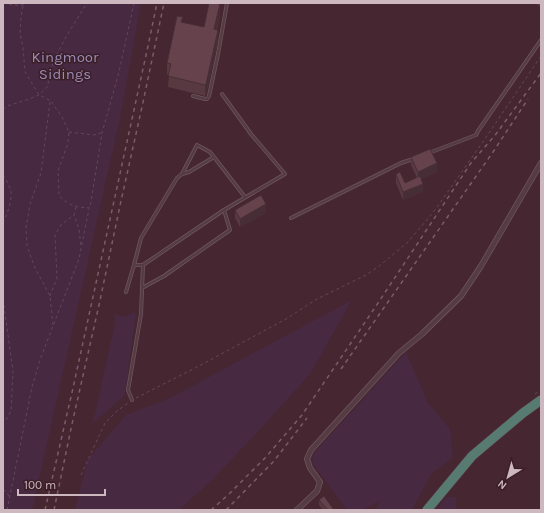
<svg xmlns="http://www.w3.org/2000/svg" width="544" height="513" font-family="Karla,sans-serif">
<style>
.green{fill:#482942}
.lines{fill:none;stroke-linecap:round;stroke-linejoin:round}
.lane-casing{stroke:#6f565e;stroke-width:4}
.street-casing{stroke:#6f565e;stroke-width:6}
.highway-casing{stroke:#5d424b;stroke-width:10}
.path{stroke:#62475d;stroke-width:1;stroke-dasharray:3 3;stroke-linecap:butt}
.lane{stroke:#553b43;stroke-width:2.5}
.street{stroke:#553b43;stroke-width:4.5}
.highway{stroke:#577b71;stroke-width:9}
.rail{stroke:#7c5d66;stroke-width:1.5;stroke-dasharray:4 4;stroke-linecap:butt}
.wall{fill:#583942}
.shaded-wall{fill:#472e36}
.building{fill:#66424d;stroke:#472e36}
.labels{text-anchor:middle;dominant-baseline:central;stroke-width:3;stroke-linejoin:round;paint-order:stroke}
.park-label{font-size:15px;fill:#998bb4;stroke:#3b1f28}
</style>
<rect width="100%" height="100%" fill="#462630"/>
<g class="green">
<polygon points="3,3 141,3 120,118 32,510 3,510"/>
<polygon points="352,300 310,374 253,437 210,482 179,510 75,510 88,459 126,415 170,398"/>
<polygon points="136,312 125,395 93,423 115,323 115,314 123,317"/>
<polygon points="406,352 428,403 450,429 453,457 431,474 412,510 376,510 379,501 363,510 347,510 313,464 312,459 314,453"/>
<polygon points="446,497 456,497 456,510 437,510"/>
</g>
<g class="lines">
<g class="lane-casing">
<g id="lane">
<polyline points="222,94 251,134 285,174 224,210"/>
<polyline points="193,96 205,99 207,99 209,96 218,54 227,3"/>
<polyline points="429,153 476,135 478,131 541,40"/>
<polyline points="214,157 189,172 182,174 197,145 210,152 214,157 245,197"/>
<polyline points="291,218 401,163 413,159"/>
<polyline points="134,265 141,238 177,178 182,174"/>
<polyline points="126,292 134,265 143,265"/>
<polyline points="132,400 128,390 141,314 143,265 224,210 230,230 164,276 142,288"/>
</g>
</g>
<g class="street-casing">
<polyline id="street" points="297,510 317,491 320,482 310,468 307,459 311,450 399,353 422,334 461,296 481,266 541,163"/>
</g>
<g class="highway-casing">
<polyline id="highway" points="427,510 472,456 523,413 541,400"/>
</g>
<g class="path">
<path d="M 3,3 C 12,5 20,7 28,3"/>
<path d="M 23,6 L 21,17 L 20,33 L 23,47 L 25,72 L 39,95 L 51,101 L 62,117 L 69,132 L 68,143 L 58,171 L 59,196 C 70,206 75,207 90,208 L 102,133 L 119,72 L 134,3"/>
<polyline points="50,102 41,173 30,204 26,228 27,246 35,268 50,296 53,325"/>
<polyline points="3,109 7,106 29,99 39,95 48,86 49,73 57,54 67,35 87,3"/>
<polyline points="69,132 94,135 101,133"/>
<path d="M 3,175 C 6,180 10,186 11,192 C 12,201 7,215 3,223"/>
<polyline points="76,207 74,215 79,229 81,247"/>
<polyline points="50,296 57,278 55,235 61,225 74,215"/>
<polyline points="3,299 13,371 11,411 6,420 3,422"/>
<polyline points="535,394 541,390"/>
<polyline points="136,398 199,366 286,319 317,299 366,275 378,267 407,243 425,222 435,210 489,133 541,56"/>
<polyline points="81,475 105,423 117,411 128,403"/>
<polyline points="3,490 7,492 9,497"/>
<polyline points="7,510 32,387 41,357 79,259 89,209"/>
</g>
<use href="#lane" class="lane"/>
<use href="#street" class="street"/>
<use href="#highway" class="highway"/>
<g class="rail">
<polyline points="341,369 493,152 528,99"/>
<polyline points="45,510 73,388 148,46 157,3"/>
<polyline points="54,510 72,424 99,305 121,201 142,107 164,3"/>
<polyline points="211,510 228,495 265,458 302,415 374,309 471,163 496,134 541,73"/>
<polyline points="226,510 274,461 307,418"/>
</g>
</g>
<g class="wall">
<polygon points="535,3 541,3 541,7"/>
<polygon points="220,15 217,30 218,41 206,95 205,96 168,87 169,75 167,74 167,63 204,27"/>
<polygon points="411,157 437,172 421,179 423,192 403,200 396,183 396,174 405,183 417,178 411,165"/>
<polygon points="235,210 266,213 240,227 235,218"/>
<polygon points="319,500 334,510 323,510 319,505"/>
</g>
<g class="shaded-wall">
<polygon points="220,4 220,15 214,40 214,29"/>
<polygon points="218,30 218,41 206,95 205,96 205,85"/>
<polygon points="437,163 437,172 418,180 418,172"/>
<polygon points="423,184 423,192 403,200 403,192"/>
<polygon points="266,204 266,213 240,227 240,219"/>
</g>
<g class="building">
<polygon points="209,3 214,3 220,4 214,29 218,30 206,84 205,85 168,76 171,64 167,63 177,16 183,17 181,22 204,27"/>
<polygon points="430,149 437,163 418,172 411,157"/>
<polygon points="400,172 405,183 420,176 423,184 403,192 396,174"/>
<polygon points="261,195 266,204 240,219 235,210"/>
<polygon points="324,496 334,510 328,510 319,500"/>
</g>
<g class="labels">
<g class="park-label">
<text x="65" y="57">Kingmoor<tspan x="65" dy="17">Sidings</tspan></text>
</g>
</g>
<rect width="544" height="513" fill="none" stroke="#ceb8bf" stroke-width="8"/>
<g transform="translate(508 477) rotate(217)" stroke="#3b1f28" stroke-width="3" paint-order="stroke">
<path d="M0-3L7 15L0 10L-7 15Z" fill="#ceb8bf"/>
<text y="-6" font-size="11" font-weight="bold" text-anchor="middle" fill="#ceb8bf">N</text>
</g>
<path d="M18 489v6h87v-6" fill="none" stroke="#ceb8bf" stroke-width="2"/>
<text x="24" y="489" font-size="12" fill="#ceb8bf" stroke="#3b1f28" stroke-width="3" paint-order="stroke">100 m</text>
</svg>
